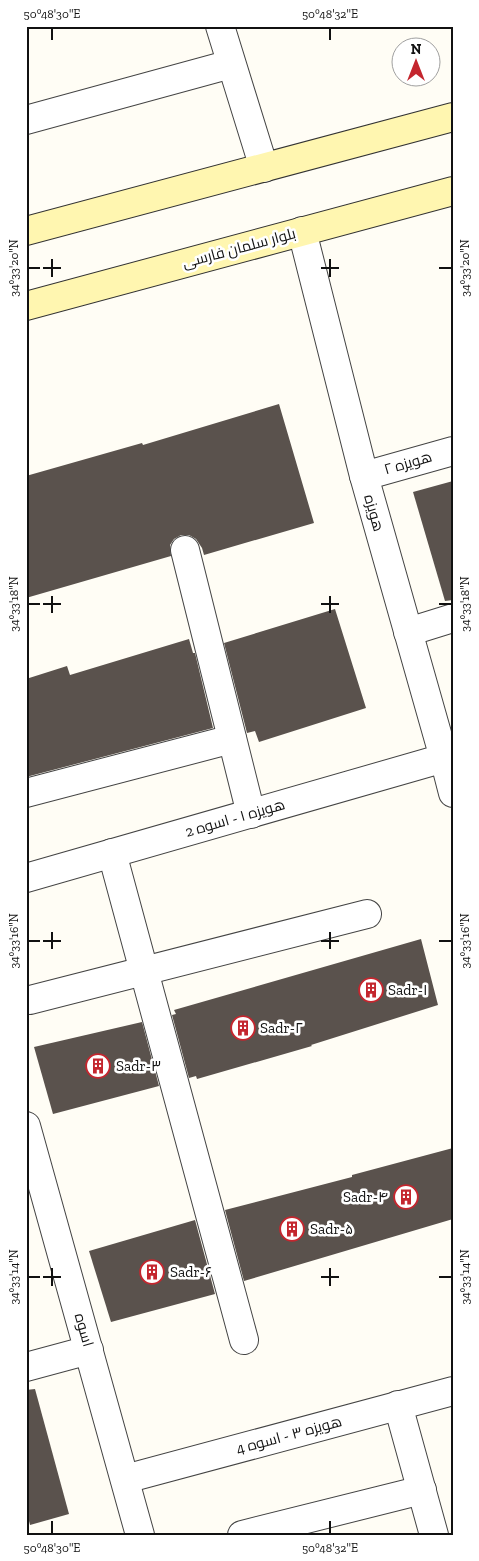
<svg xmlns="http://www.w3.org/2000/svg" width="479" height="1561" font-family="'Zilla Slab',Cairo,serif">
<style>
.building{fill:#5a524d}
.lines{fill:none;stroke-linecap:round;stroke-linejoin:round}
.minor-casing{stroke:#444;stroke-width:30}
.tertiary-casing{stroke:#444;stroke-width:30}
.secondary-casing{stroke:#333;stroke-width:30}
.minor{stroke:#fff;stroke-width:28}
.tertiary{stroke:#fff;stroke-width:28}
.secondary{stroke:#fff6b0;stroke-width:28}
.ticks{fill:none;stroke:#111;stroke-width:2}
.labels{text-anchor:middle;dominant-baseline:central;stroke-width:5;stroke-linejoin:round;paint-order:stroke}
.street-label{font-size:15px;fill:#111;stroke:#fff}
.poi-label{font-size:15px;fill:#111;stroke:#fff;text-anchor:start}
.neatline{fill:none;stroke:#111;stroke-width:2}
.ticks-label{font-size:12px;text-anchor:middle;fill:#111}
</style>
<rect width="100%" height="100%" fill="#fffdf5"/>
<g class="building">
<polygon points="279,404 314,523 204,555 202,548 196,539 189,535 181,535 174,539 170,545 171,556 26,598 26,476 142,443 143,445"/>
<polygon points="453,481 453,600 445,601 413,492"/>
<polygon points="335,609 366,708 259,742 255,731 247,733 224,643"/>
<polygon points="189,639 193,653 195,653 213,728 26,777 26,679 67,666 70,675"/>
<polygon points="421,939 438,1005 311,1045 312,1046 197,1079 196,1076 189,1078 172,1015 176,1014 174,1010"/>
<polygon points="142,1022 159,1086 53,1114 34,1047"/>
<polygon points="453,1148 453,1219 244,1281 225,1210 352,1177 352,1175"/>
<polygon points="195,1220 215,1294 111,1322 89,1251"/>
<polygon points="35,1389 69,1514 30,1525 26,1509 26,1390"/>
</g>
<g class="lines">
<g class="minor-casing">
<g id="minor">
<polyline points="220,26 264,168"/>
<polyline points="26,120 231,64"/>
<polyline points="364,476 453,451"/>
<polyline points="185,550 251,814"/>
<polyline points="408,632 453,618"/>
<polyline points="26,793 232,739"/>
<polyline points="112,853 244,1340"/>
<polyline points="26,878 444,758"/>
<polyline points="30,1000 367,914"/>
<polyline points="26,1367 89,1350"/>
<polyline points="398,1405 434,1535"/>
<polyline points="125,1479 453,1391"/>
<polyline points="242,1535 422,1490"/>
</g>
</g>
<g class="tertiary-casing">
<g id="tertiary">
<polyline points="302,231 364,476 444,758 453,793"/>
<polyline points="26,1126 140,1535"/>
</g>
</g>
<g class="secondary-casing">
<g id="secondary">
<polyline points="26,231 453,117"/>
<polyline points="26,306 453,191"/>
</g>
</g>
<use href="#minor" class="minor"/>
<use href="#tertiary" class="tertiary"/>
<use href="#secondary" class="secondary"/>
</g>
<path class="ticks" d="M 52,28 L 52,40M 330,28 L 330,40M 52,259 L 52,277M 330,259 L 330,277M 28,268 L 40,268M 43,268 L 61,268M 321,268 L 339,268M 439,268 L 452,268M 52,596 L 52,613M 330,596 L 330,613M 28,604 L 40,604M 43,604 L 61,604M 321,604 L 339,604M 439,604 L 452,604M 52,932 L 52,949M 330,932 L 330,949M 28,941 L 40,941M 43,941 L 61,941M 321,941 L 339,941M 439,941 L 452,941M 52,1268 L 52,1286M 330,1268 L 330,1286M 28,1277 L 40,1277M 43,1277 L 61,1277M 321,1277 L 339,1277M 439,1277 L 452,1277M 52,1521 L 52,1534M 330,1521 L 330,1534"/>
<defs>
<g id="building-ring" transform="scale(1.25)"><circle r="9.5" fill="#fff" stroke="#c4262e" stroke-width="1.5"/><path d="M-4-6H4V6H1V3H-1V6H-4ZM-2.5-4.3h1.7v1.8h-1.7ZM.8-4.3h1.7v1.8H.8ZM-2.5-1h1.7V.8h-1.7ZM.8-1h1.7V.8H.8Z" fill="#c4262e"/></g>
</defs>
<g fill-rule="evenodd">
<use href="#building-ring" x="371" y="990"/>
<use href="#building-ring" x="243" y="1028"/>
<use href="#building-ring" x="98" y="1066"/>
<use href="#building-ring" x="406" y="1197"/>
<use href="#building-ring" x="292" y="1229"/>
<use href="#building-ring" x="152" y="1272"/>
</g>
<g class="labels">
<g class="street-label">
<text transform="translate(239 248) rotate(-15)">بلوار سلمان فارسی</text>
<text transform="translate(408 463) rotate(-16)">هویزه ۲</text>
<text transform="translate(374 513) rotate(74)">هویزه</text>
<text transform="translate(235 818) rotate(-16)">هویزه ۱ - اسوه 2</text>
<text transform="translate(84 1330) rotate(74)">اسوه</text>
<text transform="translate(289 1435) rotate(-15)">هویزه ۳ - اسوه 4</text>
</g>
<g class="poi-label">
<text x="388" y="990">Sadr-۱</text>
<text x="260" y="1028">Sadr-۲</text>
<text x="116" y="1066">Sadr-۳</text>
<text x="388" y="1197" text-anchor="end">Sadr-۴</text>
<text x="310" y="1229">Sadr-۵</text>
<text x="170" y="1272">Sadr-۶</text>
</g>
</g>
<rect width="479" height="1561" fill="none" stroke="#ffffff" stroke-width="55"/>
<g transform="translate(416 62)"><circle r="24" fill="#ffffff" stroke="#a0a0a0"/>
<path d="M0-4L9 19L0 12L-9 19Z" fill="#c4262e"/>
<text y="-8" font-size="14" font-weight="bold" text-anchor="middle" fill="#111111">N</text>
</g>
<rect x="28" y="28" width="424" height="1506" class="neatline"/>
<g class="ticks-label">
<text x="52" y="18">50°48'30"E</text>
<text x="330" y="18">50°48'32"E</text>
<text transform="translate(14 268) rotate(-90)" y="4">34°33'20"N</text>
<text transform="translate(465 268) rotate(-90)" y="4">34°33'20"N</text>
<text transform="translate(14 604) rotate(-90)" y="4">34°33'18"N</text>
<text transform="translate(465 604) rotate(-90)" y="4">34°33'18"N</text>
<text transform="translate(14 941) rotate(-90)" y="4">34°33'16"N</text>
<text transform="translate(465 941) rotate(-90)" y="4">34°33'16"N</text>
<text transform="translate(14 1277) rotate(-90)" y="4">34°33'14"N</text>
<text transform="translate(465 1277) rotate(-90)" y="4">34°33'14"N</text>
<text x="52" y="1552">50°48'30"E</text>
<text x="330" y="1552">50°48'32"E</text>
</g>
</svg>
